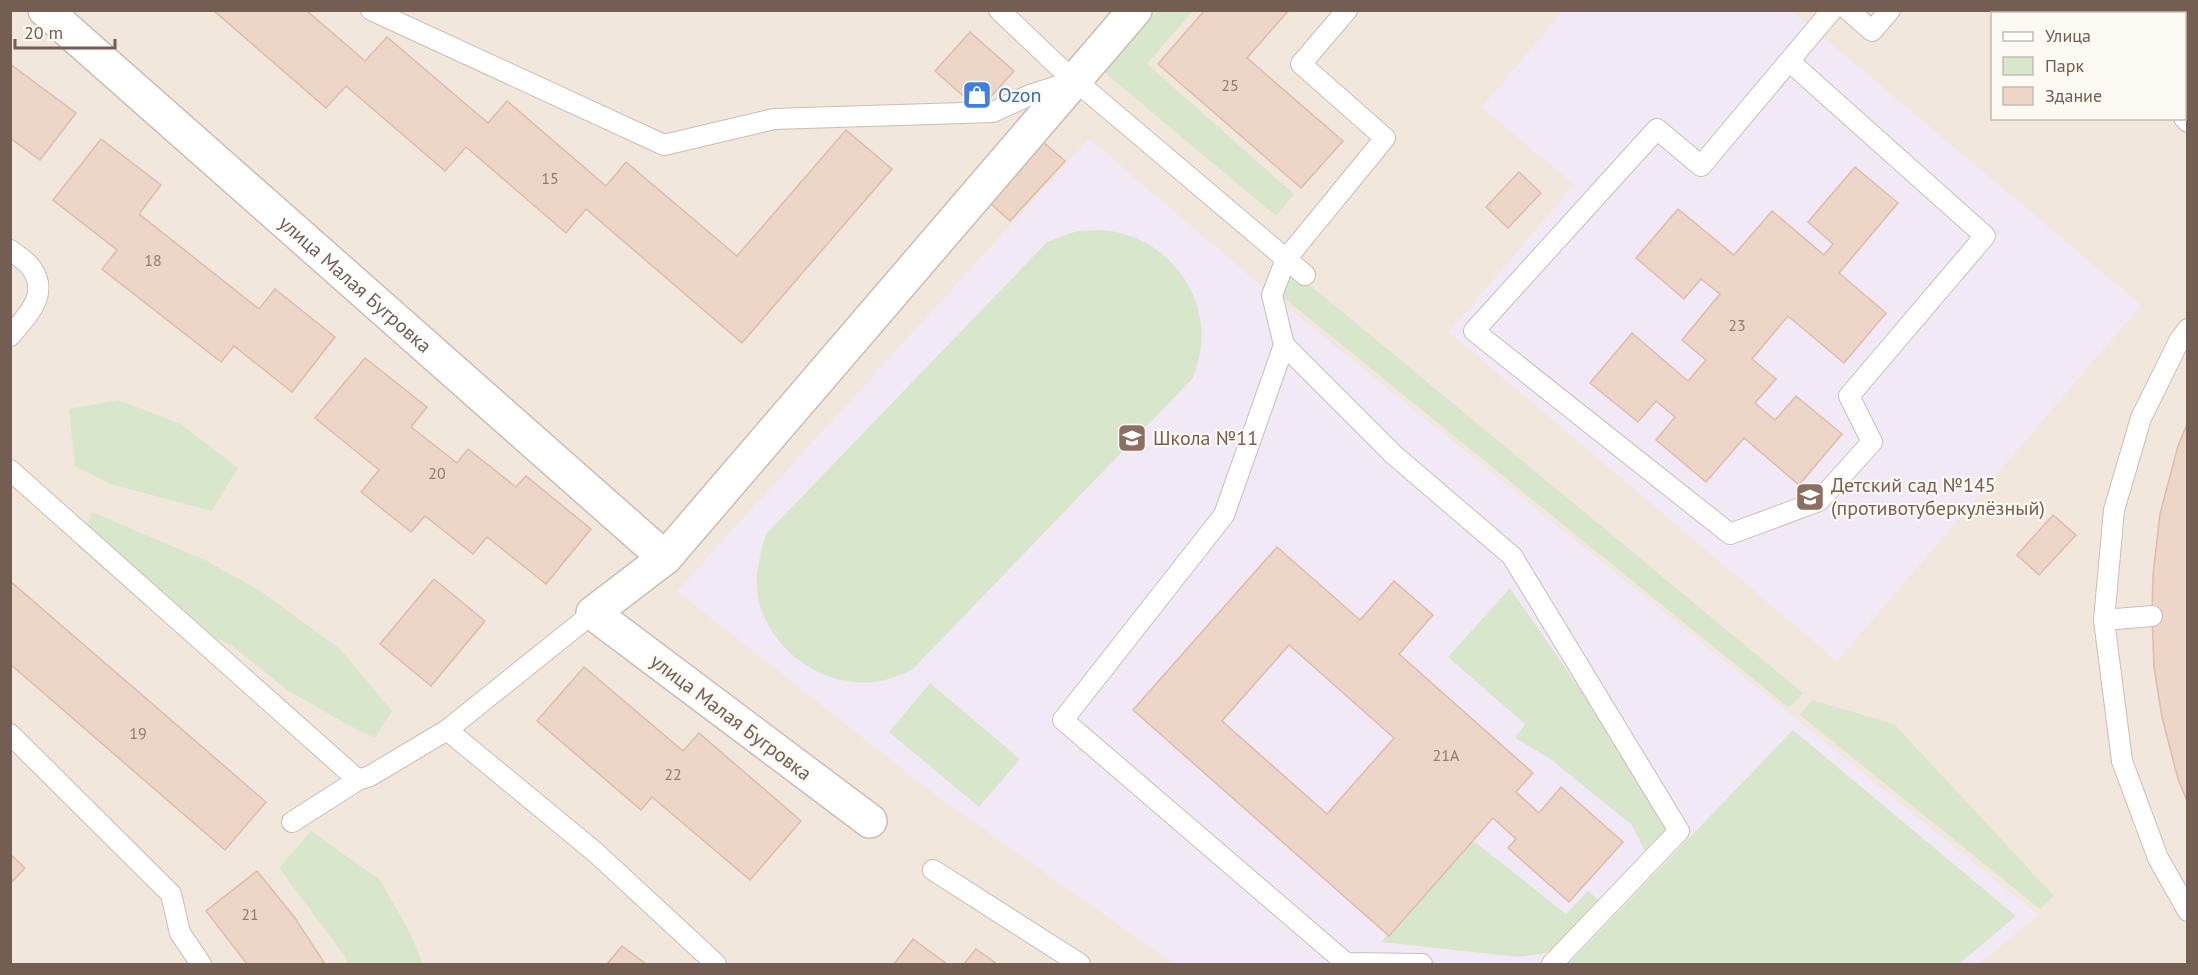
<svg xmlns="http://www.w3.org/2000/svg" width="2198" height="975" font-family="'PT Sans',sans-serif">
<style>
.residential{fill:#f2e7dc;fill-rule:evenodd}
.education{fill:#f2e9f7}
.green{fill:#d8e7cc}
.building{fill:#edd5c8;stroke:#ddbcaa;stroke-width:1.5;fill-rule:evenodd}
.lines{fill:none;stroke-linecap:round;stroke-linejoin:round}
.lane-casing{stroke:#ccbdb3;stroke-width:22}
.street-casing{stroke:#ccbdb3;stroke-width:36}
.lane{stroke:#fff;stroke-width:20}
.street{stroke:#fff;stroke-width:33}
.labels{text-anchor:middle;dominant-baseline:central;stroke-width:4.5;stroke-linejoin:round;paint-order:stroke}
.number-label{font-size:16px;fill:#927b70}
.shop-label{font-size:20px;fill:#366cbe;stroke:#fdf9f3;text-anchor:start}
.street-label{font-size:20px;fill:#745d52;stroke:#fdf9f3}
.education-label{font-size:20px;fill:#785e54;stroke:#fdf9f3;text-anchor:start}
</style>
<rect width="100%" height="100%" fill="#fbf5ed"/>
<path class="residential" d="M 11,11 L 2187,11 L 2187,964 L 11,964 ZM 1992,14 L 2184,14 L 2184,118 L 1992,118 Z"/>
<g class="education">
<polygon points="1564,10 1792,11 2141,305 1837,661 1449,332 1574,185 1482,107"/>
<polygon points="1089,139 1272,295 2038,915 1979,964 1174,964 933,793 677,591"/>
</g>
<g class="green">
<polygon points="1156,11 1193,11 1147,64 1294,194 1276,216 1104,72"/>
<path d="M 1077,231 C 1088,231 1100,229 1110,231 C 1165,238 1208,292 1201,347 C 1200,357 1196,368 1193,378 L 912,670 C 902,674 891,679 881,681 C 826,691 770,652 758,598 C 754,576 760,555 766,534 L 1047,242 Z"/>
<polygon points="1288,267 1803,693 1789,708 1278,293"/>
<polygon points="118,400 181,424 238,468 212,511 110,484 75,466 69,409"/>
<polygon points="92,512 207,561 259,590 340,649 392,711 375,738 343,722 287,690 231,645 147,607 78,547"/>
<polygon points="1510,588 1608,730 1670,830 1647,855 1632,825 1549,758 1515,738 1525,724 1448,657"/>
<polygon points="930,683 1020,759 979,807 889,732"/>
<polygon points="1812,700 1894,724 2054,896 2040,909 1800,715"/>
<polygon points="1793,730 2016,916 1959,964 1568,964"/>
<polygon points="311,831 380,880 411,935 423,964 348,964 344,955 279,868"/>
<polygon points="1470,838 1566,914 1588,891 1602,903 1557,951 1519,957 1381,942"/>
</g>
<g class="building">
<polygon points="213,10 306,10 365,61 387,37 488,123 507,101 606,186 626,162 737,256 846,130 892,169 742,343 586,209 566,233 466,147 445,171 346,86 326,108"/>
<polygon points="1205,10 1289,10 1247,58 1343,141 1301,188 1158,64"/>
<polygon points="2125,10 2188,10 2188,64 2184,62 2184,14 2128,14"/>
<polygon points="970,32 1014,71 979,110 935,71"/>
<polygon points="10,64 76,113 40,160 10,138"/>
<polygon points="101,139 161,185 139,214 259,309 275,289 335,337 292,392 234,346 221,362 102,269 117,250 53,200"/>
<polygon points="1043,142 1065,161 1010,221 989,202"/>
<polygon points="1855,167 1898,203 1839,273 1886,313 1844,363 1788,316 1752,359 1776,379 1755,403 1775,420 1796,396 1842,434 1799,485 1744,438 1706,482 1656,440 1675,417 1656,401 1638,422 1590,383 1632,333 1688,381 1706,360 1682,340 1720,294 1701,279 1684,299 1636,258 1678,209 1734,255 1772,211 1824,255 1833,244 1808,222"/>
<polygon points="1519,172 1541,193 1508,228 1486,207"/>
<polygon points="365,358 427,407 411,427 457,463 468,449 516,487 526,476 591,529 546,584 487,537 473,554 425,516 411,532 361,492 379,470 315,418"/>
<polygon points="2188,422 2188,803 2178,779 2162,717 2154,667 2152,616 2153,575 2160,514 2178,446"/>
<polygon points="2053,515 2076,535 2039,575 2017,555"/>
<path d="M 1277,547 L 1360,620 L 1394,581 L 1433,615 L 1399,654 L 1533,773 L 1516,792 L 1539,813 L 1561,787 L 1623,842 L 1569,902 L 1508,848 L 1516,839 L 1493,818 L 1389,936 L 1133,710 ZM 1289,645 L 1394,738 L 1327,814 L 1222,721 Z"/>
<polygon points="434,579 485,621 431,686 380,644"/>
<polygon points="10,581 266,802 225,850 10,664"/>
<polygon points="584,667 683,751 699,733 801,821 750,880 652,797 641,810 537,721"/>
<polygon points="10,854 25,868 10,884"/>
<polygon points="257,871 295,918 325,964 247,964 206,911"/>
<polygon points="913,939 947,964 894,964"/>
<polygon points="622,946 646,964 607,964"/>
<polygon points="976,949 997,964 964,964"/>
</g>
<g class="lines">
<g class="lane-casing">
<g id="lane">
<polyline points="371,10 664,145 774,119 993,112 1030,95 1070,82"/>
<polyline points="999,10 1057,65 1305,275"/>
<polyline points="1347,10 1301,64 1385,138 1286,259 1272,295 1284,345 1394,455 1512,556 1679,831 1552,964"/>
<polyline points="1848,10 1872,31 1890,10"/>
<polyline points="2055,10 2058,14"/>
<polyline points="1789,61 1985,236 1849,396 1872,442 1819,501 1730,534 1474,331 1657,129 1701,166 1832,10"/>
<polyline points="2184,118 2188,122"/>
<path d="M 10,250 C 17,255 28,262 32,269 C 50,295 26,317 10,336"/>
<polyline points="2188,329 2179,341 2141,418 2114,510 2104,620 2122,761 2158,858 2188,911"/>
<polyline points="1284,345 1224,515 1063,720 1346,963 1422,964"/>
<polyline points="10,470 358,780"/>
<polyline points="2104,620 2152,616"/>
<polyline points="447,730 595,852 716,964"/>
<polyline points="10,734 171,894 180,933 201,964"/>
<polyline points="292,822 358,780 370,776 447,730 593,613"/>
<polyline points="933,870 1080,964"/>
</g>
</g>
<g class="street-casing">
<g id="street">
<path id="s1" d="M 45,10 L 665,558"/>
<polyline points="870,821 593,613 665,558 1135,10"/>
</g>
</g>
<use href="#lane" class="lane"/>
<use href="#street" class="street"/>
</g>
<defs>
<g id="shop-square" transform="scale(1.5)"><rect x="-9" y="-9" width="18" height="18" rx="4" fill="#3f7fe0" stroke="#fdf9f3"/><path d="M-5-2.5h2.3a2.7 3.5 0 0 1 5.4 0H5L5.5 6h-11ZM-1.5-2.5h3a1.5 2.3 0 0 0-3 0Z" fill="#fff"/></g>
<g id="school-square" transform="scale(1.5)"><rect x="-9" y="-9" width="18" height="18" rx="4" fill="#8d6e63" stroke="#fdf9f3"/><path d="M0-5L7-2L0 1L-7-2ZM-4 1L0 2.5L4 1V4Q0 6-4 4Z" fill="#fff"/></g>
</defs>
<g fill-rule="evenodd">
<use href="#shop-square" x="977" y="95"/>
<use href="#school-square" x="1132" y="438"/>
<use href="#school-square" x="1810" y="497"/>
</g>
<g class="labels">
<g class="number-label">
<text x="1230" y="85">25</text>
<text x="550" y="178">15</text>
<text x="153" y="260">18</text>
<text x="1737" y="325">23</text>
<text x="437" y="473">20</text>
<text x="138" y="733">19</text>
<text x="1446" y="755">21А</text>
<text x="673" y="774">22</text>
<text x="250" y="914">21</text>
</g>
<g class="shop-label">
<text x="998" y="95">Ozon</text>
</g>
<g class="street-label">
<text stroke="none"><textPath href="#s1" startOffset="414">улица Малая Бугровка</textPath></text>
<text transform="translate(731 717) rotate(37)">улица Малая Бугровка</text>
</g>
<g class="education-label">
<text x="1153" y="438">Школа №11</text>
<text x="1831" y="485">Детский сад №145<tspan x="1831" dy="23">(противотуберкулёзный)</tspan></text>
</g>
</g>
<rect width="2198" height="975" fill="none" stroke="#745d52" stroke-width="24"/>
<rect x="1991" y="12" width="195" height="108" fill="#fdf9f3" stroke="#c6bbb3" stroke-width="1.5"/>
<rect x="2003" y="32" width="30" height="9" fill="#ffffff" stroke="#c6bbb3" stroke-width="1.5"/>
<text x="2045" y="42" font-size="18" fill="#745d52">Улица</text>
<rect x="2003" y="57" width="30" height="18" fill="#d8e7cc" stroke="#c6bbb3" stroke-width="1.5"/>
<text x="2045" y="72" font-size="18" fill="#745d52">Парк</text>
<rect x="2003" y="87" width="30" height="18" fill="#edd5c8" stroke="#c6bbb3" stroke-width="1.5"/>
<text x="2045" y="102" font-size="18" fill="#745d52">Здание</text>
<path d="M15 39v9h100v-9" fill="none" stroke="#745d52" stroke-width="3"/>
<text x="24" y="39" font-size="18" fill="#745d52" stroke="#fdf9f3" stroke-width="4.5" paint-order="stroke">20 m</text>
</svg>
